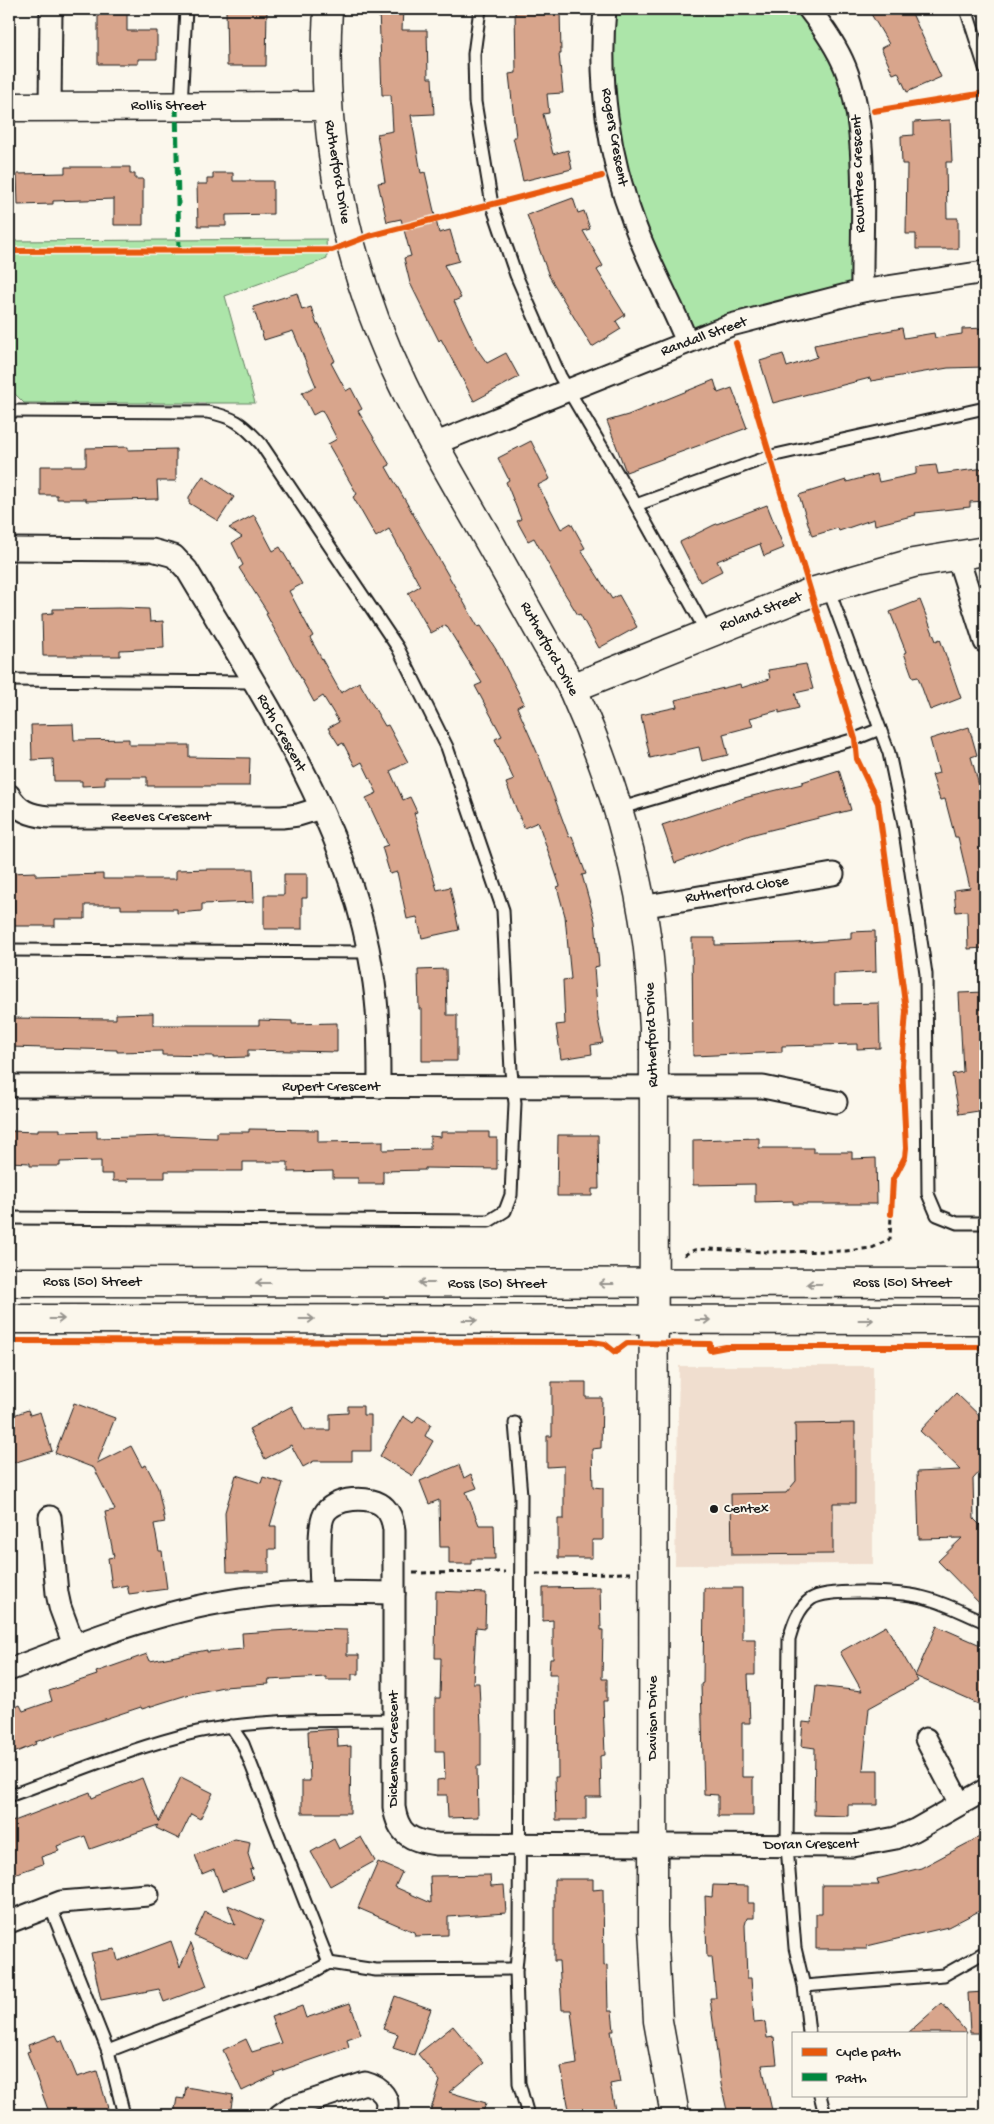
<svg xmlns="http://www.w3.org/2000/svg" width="994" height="2124" font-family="'Gochi Hand',sans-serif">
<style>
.built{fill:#f0decf}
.green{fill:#ace5a9;stroke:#648062}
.building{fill:#d8a58c;stroke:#1c1c1c}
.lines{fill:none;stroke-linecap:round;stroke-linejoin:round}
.lane-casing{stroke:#1c1c1c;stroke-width:15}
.street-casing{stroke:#1c1c1c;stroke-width:25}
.secondary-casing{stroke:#1c1c1c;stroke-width:31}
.path{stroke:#1c1c1c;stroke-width:3;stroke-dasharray:5 4;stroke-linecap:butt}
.lane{stroke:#fbf7ec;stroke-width:11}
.street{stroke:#fbf7ec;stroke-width:21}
.secondary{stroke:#fbf7ec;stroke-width:28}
.quiet{stroke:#00873e;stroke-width:5;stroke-dasharray:10 5;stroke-linecap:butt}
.cycleway-casing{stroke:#fbf7ec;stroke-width:9}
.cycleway{stroke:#e8590c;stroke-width:6}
.oneway{stroke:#97948e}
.poi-dot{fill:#1c1c1c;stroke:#fbf7ec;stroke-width:2}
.labels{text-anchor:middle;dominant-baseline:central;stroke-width:4;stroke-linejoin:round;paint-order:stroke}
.street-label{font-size:15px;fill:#1c1c1c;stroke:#fbf7ec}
.poi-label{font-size:15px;fill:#1c1c1c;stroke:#fbf7ec;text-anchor:start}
</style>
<rect width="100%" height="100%" fill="#fbf7ec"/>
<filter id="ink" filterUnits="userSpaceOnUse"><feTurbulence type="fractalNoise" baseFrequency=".02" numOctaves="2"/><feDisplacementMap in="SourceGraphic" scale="10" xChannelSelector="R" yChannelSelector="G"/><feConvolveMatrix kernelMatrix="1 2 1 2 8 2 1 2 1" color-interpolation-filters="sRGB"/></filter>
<g filter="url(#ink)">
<polygon class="built" points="679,1366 873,1366 873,1564 675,1565"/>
<g class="green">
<polygon points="605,9 809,9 845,68 862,291 687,342 617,172"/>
<polygon points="326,239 327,259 225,296 255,403 24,403 9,388 9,241"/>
</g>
<g class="building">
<polygon points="98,9 127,9 127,31 157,31 157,59 138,59 138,64 98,64"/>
<polygon points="226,9 267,9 266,66 227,66"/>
<polygon points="379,9 403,9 402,30 427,30 428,78 432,78 434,114 411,115 421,173 425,172 439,233 450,230 459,261 444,265 461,298 454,301 477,349 487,363 506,353 519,377 474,401 441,339 439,341 410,283 404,258 411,256 401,219 387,222 378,183 385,182 377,134 393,131 391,95 382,95"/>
<polygon points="515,9 560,9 561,54 559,54 563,93 547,94 549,113 543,114 553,154 568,150 572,169 523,181 513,137 516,137 509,74 516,73"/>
<polygon points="868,9 910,9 941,77 907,92 898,72 893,74 881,48 889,44"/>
<polygon points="950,120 952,162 946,162 947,218 958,218 958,249 916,249 916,234 906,234 907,164 902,164 901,136 914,135 914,122"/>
<polygon points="65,167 130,167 130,174 135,174 135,179 143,179 143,225 114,225 114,199 53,201 53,204 18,205 17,174 65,173"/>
<polygon points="213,173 233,173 233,181 273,181 273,214 226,215 226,226 198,226 197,184 207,184 207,179 213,179"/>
<polygon points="573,198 578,213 584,211 590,229 583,231 603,266 597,270 625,315 616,321 621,329 592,347 549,276 527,215"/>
<polygon points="297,293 302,310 311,307 317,325 319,324 335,361 331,363 346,391 351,388 362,409 358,411 390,465 386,467 478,627 481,626 497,651 524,703 517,707 540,759 569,837 572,836 586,874 582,875 595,921 599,966 594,967 598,1019 603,1043 591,1045 592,1054 561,1059 556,1025 565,1024 563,980 571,979 565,916 557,887 560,886 538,822 524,828 506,783 514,780 495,739 502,736 475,686 482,683 446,625 431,633 408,593 420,586 389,529 376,537 353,497 357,494 328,444 337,439 322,410 313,415 302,393 316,386 293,331 264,340 253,307"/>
<polygon points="902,328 904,338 934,333 935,338 962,334 962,329 985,328 985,367 948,368 871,381 870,378 773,403 760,361 783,354 787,367 817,357 814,345"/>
<polygon points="714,380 718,393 732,388 747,428 626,472 607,421 628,415"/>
<polygon points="531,441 550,479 538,485 561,529 571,523 585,548 581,550 612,599 619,595 637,627 599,648 580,614 578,615 559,584 534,538 528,541 517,521 521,519 506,482 509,480 498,458"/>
<polygon points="128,447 128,450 176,449 176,481 157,481 158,499 86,501 86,499 57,499 57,495 40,495 40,466 86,466 86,448"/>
<polygon points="936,465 938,474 985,468 985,501 970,502 970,507 915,513 916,515 875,525 874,519 839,531 838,528 812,536 799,495 846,480 847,482 877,474 879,482 916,474 916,467"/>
<polygon points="203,476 234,497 218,521 189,503 189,497"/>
<polygon points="767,505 784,548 764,556 760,544 717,561 722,571 700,582 680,542 714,525"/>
<polygon points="254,515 273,551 280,547 302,584 289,591 313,636 310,638 341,693 359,682 385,726 388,725 408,762 390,771 403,800 410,797 417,812 414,813 437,890 450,887 459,930 422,938 417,917 407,919 397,872 390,874 382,847 388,845 366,798 377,793 362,762 355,766 343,743 339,745 328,728 339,722 323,696 314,702 266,614 268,613 239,568 243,565 232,543 242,537 229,528"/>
<polygon points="920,600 936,641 940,639 961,698 930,710 918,677 913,678 904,653 906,652 890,612"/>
<polygon points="119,608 149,609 150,622 163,621 164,648 120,650 120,656 43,656 42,614 53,613 53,609"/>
<polygon points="806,664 813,689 795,693 799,708 779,713 779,710 750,718 753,726 723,734 728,755 702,761 699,747 650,758 641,715 677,707 675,700 740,684 741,688 770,679 768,670"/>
<polygon points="73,724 74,740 129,739 129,745 189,745 189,757 250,758 249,786 147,786 147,777 105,777 105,785 82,786 82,781 54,781 53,759 32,760 31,725"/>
<polygon points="969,727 977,755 971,757 985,806 985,948 968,949 967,911 956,912 954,890 970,888 958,837 955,837 945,799 940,800 932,775 939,773 930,739"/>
<polygon points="839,770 851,810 750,835 675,863 662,825 744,798 802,784 802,782"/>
<polygon points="211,869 253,869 254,902 202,904 202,911 177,913 177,909 121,909 121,905 85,905 85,919 55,919 55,926 14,926 14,899 9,899 9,873 36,872 36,876 103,874 103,879 176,879 176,870"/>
<polygon points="284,874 307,874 307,898 302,898 302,929 264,929 264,895 284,895"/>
<polygon points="875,931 876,972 834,974 834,1004 879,1003 880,1048 857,1049 857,1044 782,1046 782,1052 693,1056 692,938 715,938 715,945 795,943 851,939 851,932"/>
<polygon points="446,969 447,1015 457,1015 457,1061 422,1061 422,1009 419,1009 418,970"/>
<polygon points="985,992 985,1110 959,1114 952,1074 963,1072 959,993"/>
<polygon points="153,1013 153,1025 259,1025 259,1020 292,1021 292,1024 337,1023 337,1052 248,1050 248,1057 213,1058 213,1056 162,1055 162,1051 117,1052 117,1050 9,1047 9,1018 116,1019 116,1014"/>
<polygon points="38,1129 60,1129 60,1132 97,1131 97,1138 165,1136 217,1138 217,1132 249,1132 249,1129 318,1130 318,1142 383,1141 383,1150 430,1149 430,1136 441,1137 441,1132 489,1132 489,1138 497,1138 497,1169 425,1168 425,1170 383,1171 383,1184 358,1184 358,1178 333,1178 333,1171 288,1172 288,1162 243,1162 243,1171 165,1171 165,1178 128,1178 129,1181 113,1181 113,1174 101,1174 101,1161 60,1162 60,1166 30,1166 30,1163 9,1162 9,1131 38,1132"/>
<polygon points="558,1135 598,1135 599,1189 592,1189 592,1196 557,1196"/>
<polygon points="759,1138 759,1148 813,1148 813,1152 852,1152 852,1159 876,1158 877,1204 793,1204 793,1201 755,1202 755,1184 693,1185 693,1140"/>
<polygon points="552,1382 586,1382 586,1398 602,1398 601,1448 592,1449 593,1487 603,1488 603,1540 592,1540 592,1558 558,1558 558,1519 564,1519 564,1466 547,1467 547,1436 552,1436"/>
<polygon points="956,1393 985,1421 985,1466 973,1479 974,1519 985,1530 985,1609 938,1561 962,1538 919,1539 917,1472 961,1470 920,1431"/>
<polygon points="74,1403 115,1418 97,1463 131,1446 142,1467 146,1465 158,1488 165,1522 154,1524 159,1551 162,1551 167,1589 129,1594 127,1585 112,1588 108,1558 114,1557 105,1512 115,1510 94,1468 55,1453"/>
<polygon points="292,1406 304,1430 330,1430 330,1414 348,1413 348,1406 363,1406 363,1415 371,1415 371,1451 352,1451 352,1461 314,1461 303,1467 291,1445 265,1459 249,1429"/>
<polygon points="28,1410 30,1415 40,1412 52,1451 13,1463 9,1449 9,1424 13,1423 11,1416"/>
<polygon points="403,1416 413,1423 418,1416 431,1424 425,1436 433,1441 413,1476 380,1456"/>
<polygon points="855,1423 855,1503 833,1503 833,1554 732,1555 731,1494 786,1493 796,1481 795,1424"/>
<polygon points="459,1465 464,1478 471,1474 477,1488 466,1492 479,1525 494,1525 495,1559 471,1559 471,1564 449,1564 449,1547 440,1547 439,1500 429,1504 420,1481"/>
<polygon points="236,1475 261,1483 263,1477 283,1483 270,1526 276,1526 276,1549 269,1549 269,1572 227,1572 225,1512"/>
<polygon points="600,1587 601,1630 603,1630 602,1679 607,1679 607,1701 603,1701 605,1755 600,1756 601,1797 586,1797 586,1820 556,1820 555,1777 558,1777 557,1674 549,1674 550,1659 553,1659 553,1620 543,1621 543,1588"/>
<polygon points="704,1588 742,1588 742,1639 755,1639 755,1675 748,1675 750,1723 742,1723 742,1777 753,1777 753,1816 718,1816 718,1795 704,1794 701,1684 703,1683"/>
<polygon points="436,1591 486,1593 485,1628 476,1627 473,1683 479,1683 481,1727 481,1766 477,1766 478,1817 448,1818 447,1795 437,1795 437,1780 445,1779 444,1751 435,1751 435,1698 440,1698 441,1658 435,1658"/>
<polygon points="886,1626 918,1681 869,1708 863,1770 878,1770 878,1805 848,1805 848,1816 814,1815 815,1748 801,1746 803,1722 812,1723 816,1686 862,1691 840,1652"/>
<polygon points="937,1626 985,1647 985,1707 915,1676"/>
<polygon points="304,1629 347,1630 347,1655 359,1655 359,1674 352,1674 352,1680 326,1680 326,1677 268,1680 269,1684 223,1687 190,1694 142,1709 141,1707 35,1742 36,1744 9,1755 9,1710 20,1705 23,1711 52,1701 49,1691 97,1675 96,1672 147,1654 150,1661 207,1650 207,1652 243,1649 242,1633"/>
<polygon points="337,1729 338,1747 351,1746 350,1813 302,1813 302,1781 310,1781 308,1731"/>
<polygon points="181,1777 213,1793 200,1819 191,1814 179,1839 156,1828 158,1825 90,1849 85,1836 57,1846 59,1851 41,1857 43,1864 9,1876 9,1823 90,1792 92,1798 142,1778 159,1822"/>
<polygon points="985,1834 985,1908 948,1927 867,1946 867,1949 816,1949 816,1914 822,1914 822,1885 879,1885 877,1879 921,1868"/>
<polygon points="361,1837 375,1861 330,1886 311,1852 334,1839 339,1849"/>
<polygon points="235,1839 250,1842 248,1854 253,1869 250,1870 253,1879 222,1891 214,1869 202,1874 195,1855"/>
<polygon points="378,1862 402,1872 395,1887 431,1903 430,1876 490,1875 491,1886 504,1885 506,1913 448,1917 448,1935 415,1936 414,1932 358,1908"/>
<polygon points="554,1879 593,1879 593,1890 603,1889 604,1966 607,1965 608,2011 612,2011 614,2031 611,2031 620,2082 610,2084 616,2115 570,2115 561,2067 577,2064 571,2010 562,2010 559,1961 554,1961"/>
<polygon points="713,1885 748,1886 748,1903 754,1903 754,1918 747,1918 745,1925 747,1978 751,1978 754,2023 765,2022 767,2038 774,2037 777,2064 762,2065 773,2115 728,2115 721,2084 710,1998 716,1998 712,1957 707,1957 705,1896 712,1897"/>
<polygon points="228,1905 264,1921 247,1960 194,1936 205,1912 235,1925"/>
<polygon points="171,1941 180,1967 191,1943 207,1986 164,2002 159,1989 101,2000 91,1953 115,1949 118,1961"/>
<polygon points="985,1992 985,2033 970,2033 968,1993"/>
<polygon points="395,1996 431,2009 414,2055 393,2048 398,2034 383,2029"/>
<polygon points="350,2003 361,2034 347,2039 349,2047 274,2073 275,2075 242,2091 223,2050 246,2039 252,2052 281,2043 271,2017 302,2006 306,2018"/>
<polygon points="942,2003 967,2033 908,2033"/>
<polygon points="453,2026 484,2063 449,2092 486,2103 482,2115 441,2115 430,2112 440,2081 418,2054"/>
<polygon points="56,2035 59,2041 62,2040 77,2077 97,2071 110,2115 50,2115 27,2052 30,2051 28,2045"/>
<polygon points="186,2087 233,2095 230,2115 174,2115 177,2098 184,2099"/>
</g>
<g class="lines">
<g class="lane-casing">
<g id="lane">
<polyline points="480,9 474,54 475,102 492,205 516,275 560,376 636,505 707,633"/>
<polyline points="966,9 985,68"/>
<polyline points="181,106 186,9"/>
<path d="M 9,411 L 207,412 C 234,417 242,423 261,444 L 398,648 L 447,747 L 503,910 L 511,1071 L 515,1103 L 511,1195 L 505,1211 L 489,1221 L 9,1218"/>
<polyline points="636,505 771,456 985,408"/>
<polyline points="828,588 889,753 904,825 926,974 928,1194 937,1215 957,1223 985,1223"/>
<polyline points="9,680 253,682"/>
<polyline points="618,809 855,739 880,729"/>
<polyline points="9,950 369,952"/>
<polyline points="515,1423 521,1495 519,1937 516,1969 519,2083 528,2115"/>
<polyline points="231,1726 243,1744 329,1963"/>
<path d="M 9,1796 C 70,1774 133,1747 197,1732 C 261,1718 329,1721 394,1720"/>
<polyline points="50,1906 108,2051 124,2115"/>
<polyline points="804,1986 944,1975 985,1952"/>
<path d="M 809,2033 L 804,1986 L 795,1948 L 787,1846 L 789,1639 C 793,1625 798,1608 811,1599 C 827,1588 900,1592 921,1597 C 942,1601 965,1614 985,1622"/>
<polyline points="108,2051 315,1971 329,1963 376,1970 516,1969"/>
<polyline points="820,2095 825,2115"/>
</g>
</g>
<g class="street-casing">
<g id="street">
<path d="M 605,9 C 598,81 608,156 634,223 C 649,264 671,302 687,342"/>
<path d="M 809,9 C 823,27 836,45 845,67 C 870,129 861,223 862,291"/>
<polyline points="50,107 51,9"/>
<polyline points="434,444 731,325 862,291 985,272"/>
<path d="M 9,549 L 152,550 L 174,556 L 187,570 C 261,695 349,823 372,970 C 379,1009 379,1048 379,1087"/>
<polyline points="957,555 985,642"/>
<path d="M 9,795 C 18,811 30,815 48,817 L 282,817 L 298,815 L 321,808"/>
<polyline points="641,907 833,874"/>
<polyline points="9,1086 763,1087 836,1102"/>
<polyline points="50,1517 57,1593 60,1607 74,1645"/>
<path d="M 321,1592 C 321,1575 317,1529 324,1515 C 332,1497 372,1494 385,1508 C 391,1514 393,1522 394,1530 L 394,1807 C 398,1834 410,1841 437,1844 L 853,1846 L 896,1838 L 915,1830 L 985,1790"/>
<path d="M 9,1670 C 87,1640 165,1608 249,1598 C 297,1591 346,1592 394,1593"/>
<polyline points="926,1739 960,1804"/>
<polyline points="9,1922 61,1902 148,1895"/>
<path d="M 280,2115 L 290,2108 L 365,2083 C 380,2087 393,2099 384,2115"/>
</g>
</g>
<g class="secondary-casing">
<g id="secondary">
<path d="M 328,9 C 320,140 346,267 403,385 C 430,442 464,497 495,552 C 512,582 529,613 546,643 C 555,658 566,674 573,690 C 609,770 635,854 647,941 C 651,970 652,999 654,1028 L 653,1927 L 658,2021 L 675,2115"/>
<polyline points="9,107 327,106"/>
<polyline points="572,688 812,592 913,563 985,551"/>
<polyline points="9,1282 985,1283"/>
<polyline points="9,1319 985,1320"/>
</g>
</g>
<g class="path">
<polyline points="684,1255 694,1250 709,1249 764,1252 846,1251 872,1248 890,1239 891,1214"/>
<polyline points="413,1573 505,1572"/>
<polyline points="536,1574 632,1573"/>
</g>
<use href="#lane" class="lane"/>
<use href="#street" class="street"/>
<use href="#secondary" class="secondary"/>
<polyline class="quiet" points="176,106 179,252"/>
<g class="cycleway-casing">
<g id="cycleway">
<polyline points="874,111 985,93"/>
<polyline points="9,251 332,250 369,236 602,176"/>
<polyline points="736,343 855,739 857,759 878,803 898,949 906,1011 902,1065 906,1148 905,1157 893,1180 891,1214"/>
<polyline points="9,1341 592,1342 605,1344 615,1352 627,1343 710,1344 710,1350 726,1347 985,1347"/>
</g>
</g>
<use href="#cycleway" class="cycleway"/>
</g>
<defs><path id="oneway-shaft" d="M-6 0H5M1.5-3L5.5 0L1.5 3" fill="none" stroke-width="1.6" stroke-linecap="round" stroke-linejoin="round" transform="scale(1.25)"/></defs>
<g class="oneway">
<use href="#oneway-shaft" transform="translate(263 1283) rotate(-180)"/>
<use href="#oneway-shaft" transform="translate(426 1283) rotate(-180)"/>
<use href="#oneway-shaft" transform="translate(606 1284) rotate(-180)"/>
<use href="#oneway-shaft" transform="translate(814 1284) rotate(180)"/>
<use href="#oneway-shaft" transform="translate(57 1319)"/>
<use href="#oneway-shaft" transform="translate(307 1319)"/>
<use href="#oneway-shaft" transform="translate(470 1320)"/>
<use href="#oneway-shaft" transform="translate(703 1320)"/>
<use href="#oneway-shaft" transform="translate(866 1320)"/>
</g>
</g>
<circle class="poi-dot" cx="714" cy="1509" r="5"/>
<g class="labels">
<g class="street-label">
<text x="168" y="106">Rollis Street</text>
<text transform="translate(614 137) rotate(80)">Rogers Crescent</text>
<text transform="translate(337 172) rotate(81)">Rutherford Drive</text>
<text transform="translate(859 174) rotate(-92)">Rowntree Crescent</text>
<text transform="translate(704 337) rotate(-20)">Randall Street</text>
<text transform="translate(761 612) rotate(-21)">Roland Street</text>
<text transform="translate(549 649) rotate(61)">Rutherford Drive</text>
<text transform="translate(281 733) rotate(61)">Roth Crescent</text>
<text x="161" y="817">Reeves Crescent</text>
<text transform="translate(737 890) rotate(-10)">Rutherford Close</text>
<text transform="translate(652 1035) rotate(-92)">Rutherford Drive</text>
<text x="331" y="1087">Rupert Crescent</text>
<text x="92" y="1282">Ross (50) Street</text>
<text x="902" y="1283">Ross (50) Street</text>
<text x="497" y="1284">Ross (50) Street</text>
<text transform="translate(653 1718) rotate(-90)">Davison Drive</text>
<text transform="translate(394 1749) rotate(-90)">Dickenson Crescent</text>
<text transform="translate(811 1845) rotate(-1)">Doran Crescent</text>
</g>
<g class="poi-label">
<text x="724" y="1509">Centex</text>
</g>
</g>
<rect width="994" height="2124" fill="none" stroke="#fbf7ec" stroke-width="30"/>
<rect x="15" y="15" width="964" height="2094" fill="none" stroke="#1c1c1c" stroke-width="2" filter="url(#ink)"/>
<rect x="792" y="2032" width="175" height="65" fill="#fbf7ec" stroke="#a29f99"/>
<rect x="802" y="2048" width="25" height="8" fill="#e8590c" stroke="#a29f99"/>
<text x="836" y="2056" font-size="15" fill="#1c1c1c">Cycle path</text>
<rect x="802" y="2073" width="25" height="8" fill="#00873e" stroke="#a29f99"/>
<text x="836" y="2082" font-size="15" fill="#1c1c1c">Path</text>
</svg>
